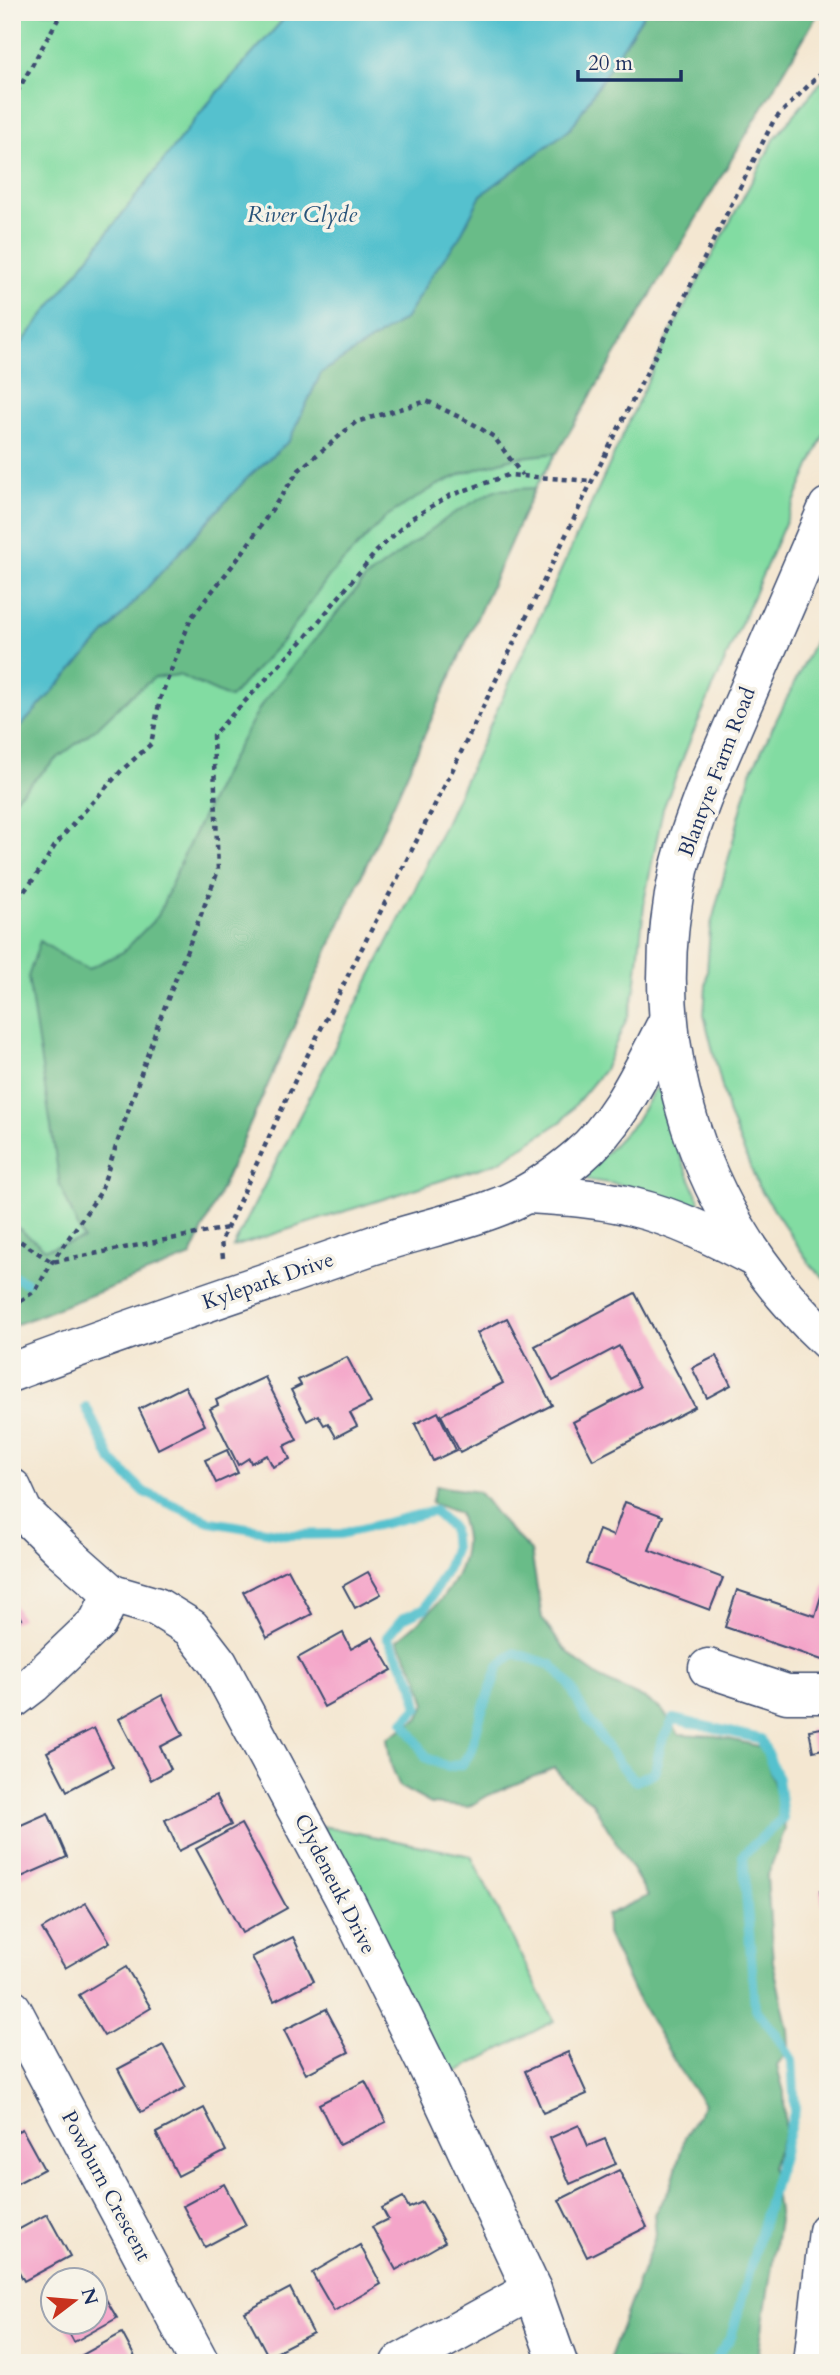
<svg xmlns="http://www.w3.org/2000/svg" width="840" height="2375" font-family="Cardo,serif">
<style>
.green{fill:#82dca2;stroke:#4e8680;stroke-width:2}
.forest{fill:#69bc88;stroke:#427673;stroke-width:2}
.water{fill:#55c1ce;stroke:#387896;stroke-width:2}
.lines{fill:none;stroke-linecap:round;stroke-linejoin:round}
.stream{stroke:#55c1ce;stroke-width:10}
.building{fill:#f4a5c9}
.minor-casing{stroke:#3c4b6f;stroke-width:41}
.major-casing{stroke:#3c4b6f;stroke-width:41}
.path{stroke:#3c4b6f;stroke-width:4.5;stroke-dasharray:5 5;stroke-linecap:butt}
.minor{stroke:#fff;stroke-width:38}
.major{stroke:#fff;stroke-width:38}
.labels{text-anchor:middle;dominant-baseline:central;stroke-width:7;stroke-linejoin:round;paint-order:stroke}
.street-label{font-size:21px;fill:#1b2f5e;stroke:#f7f3e8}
.water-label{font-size:23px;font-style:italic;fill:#2a547a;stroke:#f7f3e8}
</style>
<rect width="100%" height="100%" fill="#f7f3e8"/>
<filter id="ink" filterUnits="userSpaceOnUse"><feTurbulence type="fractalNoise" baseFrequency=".0143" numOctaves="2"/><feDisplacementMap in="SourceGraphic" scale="14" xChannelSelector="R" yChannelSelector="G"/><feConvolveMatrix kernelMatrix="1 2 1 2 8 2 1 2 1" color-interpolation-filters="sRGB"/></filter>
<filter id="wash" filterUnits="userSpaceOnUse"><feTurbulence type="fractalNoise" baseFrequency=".00686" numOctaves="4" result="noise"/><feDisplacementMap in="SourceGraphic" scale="28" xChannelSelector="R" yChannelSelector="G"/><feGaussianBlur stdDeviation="1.57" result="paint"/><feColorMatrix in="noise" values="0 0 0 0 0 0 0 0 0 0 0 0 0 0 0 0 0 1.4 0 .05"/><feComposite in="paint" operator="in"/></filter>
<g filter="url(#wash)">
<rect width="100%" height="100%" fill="#f4e7d1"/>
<g class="green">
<polygon points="12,12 290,12 206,106 12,356"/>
<polygon points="645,12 819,12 535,488 191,1256 12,1326 12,736 248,477 289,441 321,373 406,318 481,195 571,128"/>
<polygon points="828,79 828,425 691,738 663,809 645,897 635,990 628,1016 604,1070 562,1121 499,1162 233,1247 414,891 665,343 775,138 820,83"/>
<polygon points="828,614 828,1282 812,1267 758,1186 729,1115 704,1015 710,929 751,772"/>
<polygon points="659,1089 682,1160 700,1202 696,1207 641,1188 588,1180 586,1177 587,1173 635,1122 654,1090"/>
<polygon points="322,1826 471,1856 554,2021 447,2077"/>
</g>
<g class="forest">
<polygon points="645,12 819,12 557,453 513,458 464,473 436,486 387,516 330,575 285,638 230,698 179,675 154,678 127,699 99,726 54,761 12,801 12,736 248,477 289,441 321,373 406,318 431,275 459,238 481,195 571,128"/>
<polygon points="535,488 191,1256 12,1326 12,1223 45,1249 83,1239 60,1185 28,977 40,941 73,962 88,969 123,952 158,916 182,859 226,768 263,702 365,579 451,515 495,490"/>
<path d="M 436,1486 L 479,1492 L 505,1525 L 531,1551 L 542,1618 L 561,1645 L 578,1662 L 602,1679 L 645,1699 L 662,1710 L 679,1734 L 716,1736 L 762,1747 L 779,1800 L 785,1829 L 767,1877 L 773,1962 L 788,2030 L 789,2050 L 777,2066 L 784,2092 L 785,2131 L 772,2167 L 779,2220 L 757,2363 L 608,2363 L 656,2234 L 654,2214 L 671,2186 L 685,2137 L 704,2104 L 682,2074 L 634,1992 L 607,1934 L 607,1915 L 648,1896 L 592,1802 L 570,1786 L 554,1768 L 489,1795 L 468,1807 L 431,1804 L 400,1787 L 391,1765 L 387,1738 L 418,1719 L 426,1704 L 418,1677 L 397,1640 C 429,1615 465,1583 465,1540 C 465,1531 461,1521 459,1513 L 431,1503 Z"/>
</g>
<polygon class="water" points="290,12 645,12 571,128 481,195 459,238 431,276 406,318 321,373 289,441 248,477 12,736 12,356 206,106"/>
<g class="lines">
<g class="stream">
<polyline points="12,1275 25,1282"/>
<polyline points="86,1407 112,1461 144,1492 211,1522 289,1535 341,1534 434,1511 452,1528 454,1549 448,1567 425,1608 403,1618 387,1637 413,1683 418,1707 404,1722 427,1758 448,1767 462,1764 470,1753 481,1714 499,1666 514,1653 552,1665 569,1684 584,1713 621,1766 636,1781 655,1772 661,1743 674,1719 761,1739 778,1779 783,1818 743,1855 755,2008 775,2033 792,2060 795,2110 731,2337 713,2363"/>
</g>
</g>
<g id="blocks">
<g class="building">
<polygon points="635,1293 695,1407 593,1460 573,1422 640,1387 619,1346 553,1381 535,1346"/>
<polygon points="507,1318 552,1405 460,1452 441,1415 503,1383 477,1333"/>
<polygon points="716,1356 731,1385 707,1398 692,1368"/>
<polygon points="347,1357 371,1403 350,1413 357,1426 336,1437 328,1423 324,1425 318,1415 307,1421 291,1390 301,1385 298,1380"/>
<polygon points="265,1377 297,1440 284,1446 290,1459 273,1467 267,1455 251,1463 249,1458 238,1465 210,1409 218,1405 216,1400"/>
<polygon points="185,1386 205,1425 158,1449 139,1409"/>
<polygon points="438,1412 456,1450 433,1461 415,1424"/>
<polygon points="227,1450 238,1473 216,1483 205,1460"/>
<polygon points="625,1502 663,1516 649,1550 723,1578 710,1610 586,1564 599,1530 613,1536"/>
<polygon points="288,1569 312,1614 267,1638 243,1592"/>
<polygon points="368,1572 381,1594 355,1608 343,1586"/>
<polygon points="825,1583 828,1584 828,1662 725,1627 737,1590 815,1616"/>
<polygon points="12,1600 22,1619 12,1623"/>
<polygon points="343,1633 351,1649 373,1637 392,1670 324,1707 298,1658"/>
<polygon points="162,1695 183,1735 160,1747 171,1769 151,1780 119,1719"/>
<polygon points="828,1727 828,1748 813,1751 809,1730"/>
<polygon points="94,1728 113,1767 67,1791 47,1752"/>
<polygon points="216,1795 231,1825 179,1851 165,1820"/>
<polygon points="48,1813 67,1857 19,1878 12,1864 12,1829"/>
<polygon points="241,1824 287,1908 242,1933 196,1849"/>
<polygon points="828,1889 828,1928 826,1928 820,1890"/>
<polygon points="86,1903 110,1942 65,1968 42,1929"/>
<polygon points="293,1937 314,1981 274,2001 252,1957"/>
<polygon points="126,1967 151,2008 104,2036 79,1995"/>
<polygon points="326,2009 349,2052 306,2074 284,2030"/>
<polygon points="163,2045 186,2087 141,2112 118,2069"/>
<polygon points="568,2052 587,2094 543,2113 525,2071"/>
<polygon points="365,2081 386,2122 339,2145 319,2104"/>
<polygon points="204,2108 226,2151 178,2176 156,2133"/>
<polygon points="579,2125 588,2146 605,2139 616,2164 570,2184 550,2138"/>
<polygon points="22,2129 44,2169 12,2186 12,2134"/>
<polygon points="619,2170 647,2227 587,2257 559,2200"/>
<polygon points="224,2184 246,2225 205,2247 183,2206"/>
<polygon points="403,2197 409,2208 422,2202 445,2242 396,2270 372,2227 388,2219 382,2208"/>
<polygon points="47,2214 70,2256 24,2281 12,2259 12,2233"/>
<polygon points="360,2245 381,2284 334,2311 312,2273"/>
<polygon points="91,2274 117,2318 74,2342 63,2322 94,2322 94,2280 79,2280"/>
<polygon points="290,2288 313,2333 268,2356 245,2312"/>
<polygon points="122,2333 138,2363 75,2363 73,2360"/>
</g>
</g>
</g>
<g filter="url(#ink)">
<use href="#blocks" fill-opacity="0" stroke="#3c4b6f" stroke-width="2"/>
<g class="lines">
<g class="minor-casing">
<g id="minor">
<path d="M 526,1194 C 561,1196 598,1198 633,1207 C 675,1217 715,1237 753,1257"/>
<path d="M 12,1372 C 131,1327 251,1288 371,1246 C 411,1232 453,1224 493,1209 C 524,1198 553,1178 578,1157 C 620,1122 643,1068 668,1021"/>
<polyline points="12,1488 23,1512 61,1549 112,1594 157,1607 191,1628 218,1663 343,1896 433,2078 532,2290 558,2363"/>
<polyline points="708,1668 787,1694 828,1694"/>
<polyline points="12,1700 33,1684 98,1622 112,1594"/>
<polyline points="12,2009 200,2363"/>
<polyline points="400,2363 532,2290"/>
<polyline points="813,2363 828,2231"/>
</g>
</g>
<g class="major-casing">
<path id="major" d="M 828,507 L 706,789 C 696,815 686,842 679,870 C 640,1044 698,1220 828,1341"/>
</g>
<g class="path">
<polyline points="12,101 62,12"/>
<polyline points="12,907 36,876 56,844 80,816 122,770 151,744 160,699 191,618 240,556 299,470 356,422 427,401 475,425 494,437 522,475"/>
<polyline points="12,1236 52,1262 227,1228"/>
<polyline points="223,1258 221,1241 298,1074 452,771 592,481 774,120 828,66"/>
<polyline points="12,1307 36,1290 52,1262 100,1193 158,1024 218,871 213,735 305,638 376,552 412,518 449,496 508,475 592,481"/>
</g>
<use href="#minor" class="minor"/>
<use href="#major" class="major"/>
</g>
</g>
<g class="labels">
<g class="street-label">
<text transform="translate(717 772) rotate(-69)">Blantyre Farm Road</text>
<text transform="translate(268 1281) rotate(-19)">Kylepark Drive</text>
<text transform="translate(335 1884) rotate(63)">Clydeneuk Drive</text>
<text transform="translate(106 2186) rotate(62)">Powburn Crescent</text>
</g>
<g class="water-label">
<text x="302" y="214">River Clyde</text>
</g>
</g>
<rect width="840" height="2375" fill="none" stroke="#f7f3e8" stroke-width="42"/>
<g transform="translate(74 2301) rotate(74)"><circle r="33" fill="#f7f3e8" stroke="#9fa5b1" stroke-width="2"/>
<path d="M0-5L12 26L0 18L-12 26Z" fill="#c8321e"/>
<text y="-10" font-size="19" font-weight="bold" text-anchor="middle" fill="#1b2f5e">N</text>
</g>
<path d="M578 70v10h103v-10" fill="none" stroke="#1b2f5e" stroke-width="3.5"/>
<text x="588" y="70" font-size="21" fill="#1b2f5e" stroke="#f7f3e8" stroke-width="5" paint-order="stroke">20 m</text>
</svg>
